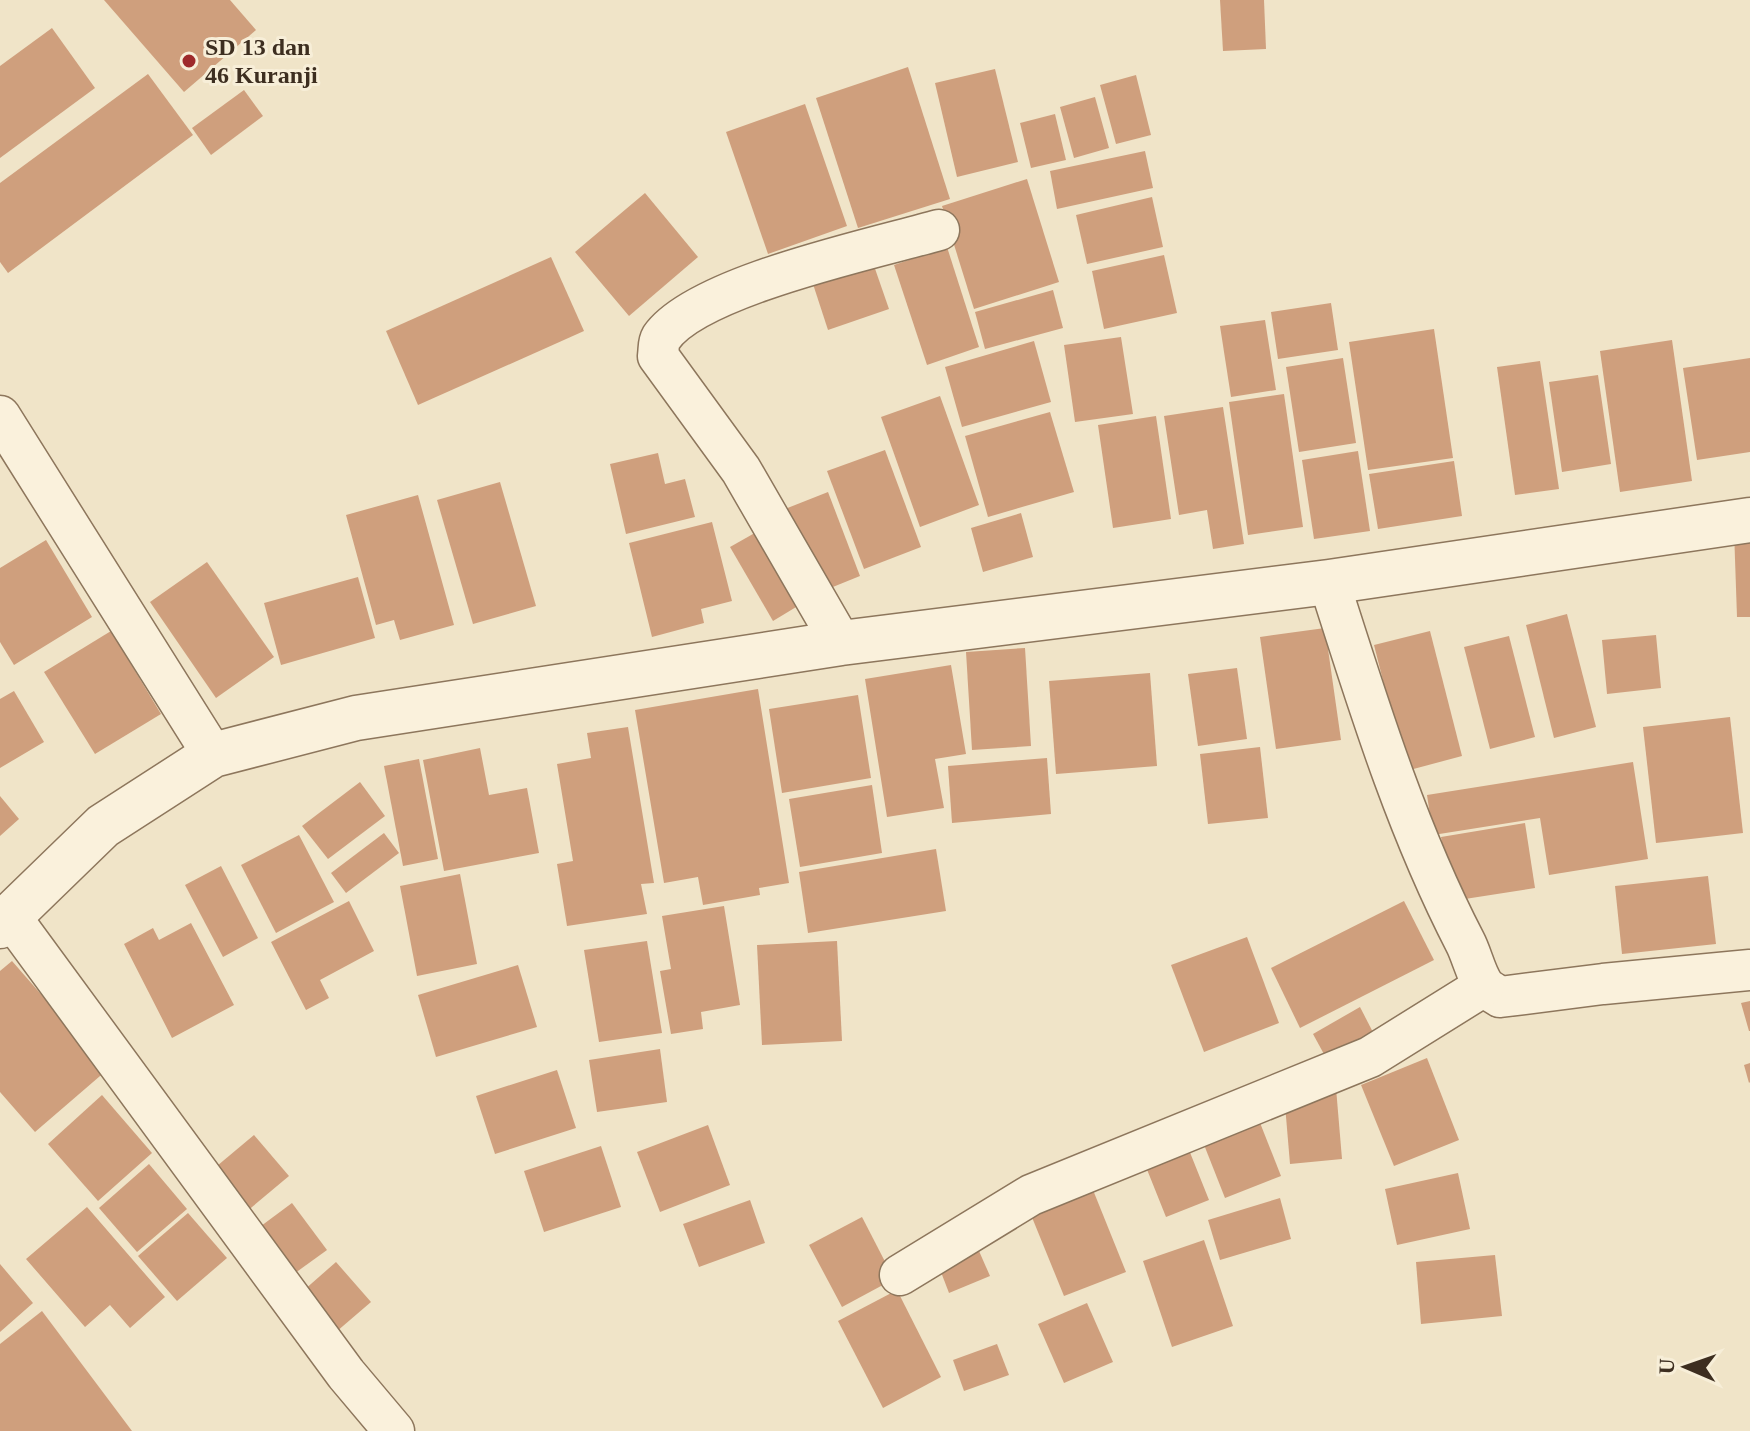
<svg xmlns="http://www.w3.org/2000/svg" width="1750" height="1431" font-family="Georgia,serif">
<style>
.building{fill:#cf9f7d}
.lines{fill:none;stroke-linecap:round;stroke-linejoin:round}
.minor-casing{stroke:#8d765c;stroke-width:43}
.tertiary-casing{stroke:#8d765c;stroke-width:47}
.minor{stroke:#faf1dc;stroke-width:40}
.tertiary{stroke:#faf1dc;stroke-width:44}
.poi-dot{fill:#9e2a2b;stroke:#f7eed8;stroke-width:3}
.labels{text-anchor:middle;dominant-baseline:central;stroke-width:6;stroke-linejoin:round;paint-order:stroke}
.poi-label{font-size:24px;font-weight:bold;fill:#3d2e20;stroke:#f7eed8;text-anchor:start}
</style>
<rect width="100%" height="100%" fill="#f0e4c8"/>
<g class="building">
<polygon points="104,0 230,0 256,30 184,92"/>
<polygon points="1220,0 1264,0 1266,49 1223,51"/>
<polygon points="52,28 95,88 0,158 0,66"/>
<polygon points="908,67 950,199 858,228 816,98"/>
<polygon points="995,69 1018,162 957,177 935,83"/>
<polygon points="148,74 193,135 8,273 0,262 0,183"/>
<polygon points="1136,75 1151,135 1116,144 1100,85"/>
<polygon points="244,90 263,116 211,155 192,128"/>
<polygon points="1095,97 1109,148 1074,158 1060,107"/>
<polygon points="805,104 847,226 768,254 726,132"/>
<polygon points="1055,114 1066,160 1031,168 1020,123"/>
<polygon points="1145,151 1153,188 1057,209 1050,171"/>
<polygon points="1027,179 1059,282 974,309 942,206"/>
<polygon points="645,193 698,257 629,316 575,252"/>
<polygon points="1152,197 1163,247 1087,264 1076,215"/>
<polygon points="947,247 979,347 927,365 894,265"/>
<polygon points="1164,255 1177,313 1104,329 1092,271"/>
<polygon points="551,257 584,331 418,405 386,331"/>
<polygon points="872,260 889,309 828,330 812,281"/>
<polygon points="1053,290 1063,328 985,349 975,312"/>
<polygon points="1331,303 1338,350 1278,359 1271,312"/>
<polygon points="1265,320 1276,390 1231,397 1220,326"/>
<polygon points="1434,329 1453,458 1368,470 1349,342"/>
<polygon points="1121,337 1133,414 1075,422 1064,345"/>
<polygon points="1672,340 1692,481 1620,492 1600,351"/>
<polygon points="1034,341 1051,402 962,427 945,367"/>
<polygon points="1343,358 1356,443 1299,452 1286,367"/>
<polygon points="1750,358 1750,452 1697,460 1683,368"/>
<polygon points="1540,361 1559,489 1515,495 1497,367"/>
<polygon points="1598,375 1611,464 1562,472 1549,382"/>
<polygon points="1284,394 1303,527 1248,535 1229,402"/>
<polygon points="940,396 979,505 920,527 881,417"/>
<polygon points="1223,407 1244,544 1213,549 1207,510 1179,515 1164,416"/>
<polygon points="1050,412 1074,492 988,517 965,436"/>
<polygon points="1156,416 1171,519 1113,528 1098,425"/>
<polygon points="885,450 921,547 864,569 827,471"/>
<polygon points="1358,451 1370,531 1314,539 1302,460"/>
<polygon points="658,453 665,484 685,479 695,517 626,534 610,464"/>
<polygon points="1454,461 1462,516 1378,529 1369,474"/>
<polygon points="500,482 536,606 473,624 437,500"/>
<polygon points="828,492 860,576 818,593 785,509"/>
<polygon points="418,495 454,625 400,640 394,620 376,625 346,515"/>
<polygon points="1021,513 1033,557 983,572 971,528"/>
<polygon points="712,522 732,601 701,609 704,623 652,637 629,543"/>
<polygon points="769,525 811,598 773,621 730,547"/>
<polygon points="1734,530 1750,530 1750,617 1737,617"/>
<polygon points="46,540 92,617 14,665 0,642 0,568"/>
<polygon points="207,562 274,657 216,698 150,602"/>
<polygon points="358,577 375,638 281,665 264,603"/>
<polygon points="1567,614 1596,727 1554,738 1526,625"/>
<polygon points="1325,628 1341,740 1276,749 1260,637"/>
<polygon points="111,631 161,714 95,754 44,672"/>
<polygon points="1430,631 1462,756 1406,771 1374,645"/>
<polygon points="1656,635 1661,688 1607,694 1602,640"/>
<polygon points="1509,636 1535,737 1490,749 1464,647"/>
<polygon points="1025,648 1031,746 972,750 966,652"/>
<polygon points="951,665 966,754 935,759 944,808 887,817 865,679"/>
<polygon points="1237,668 1247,739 1198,746 1188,674"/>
<polygon points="1150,673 1157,766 1056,774 1049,681"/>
<polygon points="758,689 789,883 759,888 760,895 703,905 698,877 664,883 635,710"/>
<polygon points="14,691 44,742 0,768 0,699"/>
<polygon points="858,695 871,778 782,793 769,709"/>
<polygon points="1730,717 1743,833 1656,843 1643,727"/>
<polygon points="628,727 654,883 641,884 647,914 567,926 557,864 573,861 557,764 591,758 587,733"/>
<polygon points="1260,747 1268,818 1208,824 1200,754"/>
<polygon points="480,748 489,795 527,788 539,853 444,871 423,760"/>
<polygon points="1047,758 1051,814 952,823 948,766"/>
<polygon points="419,759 438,859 403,866 384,766"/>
<polygon points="1633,762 1648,859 1549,875 1540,818 1433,835 1427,795"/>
<polygon points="360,782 385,816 328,859 302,826"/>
<polygon points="872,785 882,853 800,867 789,799"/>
<polygon points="0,796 19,819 0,836"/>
<polygon points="1525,823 1535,888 1452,901 1441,837"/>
<polygon points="384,833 399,853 346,893 331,873"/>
<polygon points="299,835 334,902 276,933 241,865"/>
<polygon points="936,849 946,911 808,933 799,872"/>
<polygon points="221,866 258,938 223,957 185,885"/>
<polygon points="460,874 477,964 417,976 400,886"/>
<polygon points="1708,876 1716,944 1622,954 1615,886"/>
<polygon points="349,901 374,951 320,980 329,998 306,1010 271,942"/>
<polygon points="1404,901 1434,960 1300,1028 1271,968"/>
<polygon points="724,906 740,1005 701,1012 703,1029 671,1034 660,971 671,969 662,916"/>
<polygon points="191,923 234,1005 172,1038 124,944 153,928 159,940"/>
<polygon points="1247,937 1279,1023 1204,1052 1171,965"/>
<polygon points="647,941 662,1033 599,1042 584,950"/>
<polygon points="837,941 842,1041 762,1045 757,945"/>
<polygon points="12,961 107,1070 35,1132 0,1092 0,971"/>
<polygon points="518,965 537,1027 436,1057 418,995"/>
<polygon points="1750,1001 1750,1031 1749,1031 1741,1003"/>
<polygon points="1360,1007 1378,1042 1331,1067 1313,1034"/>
<polygon points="660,1049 667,1102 597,1112 589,1060"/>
<polygon points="1427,1058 1459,1140 1394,1166 1361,1085"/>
<polygon points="1750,1063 1750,1082 1749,1083 1744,1065"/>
<polygon points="557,1070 576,1128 495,1154 476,1096"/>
<polygon points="1336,1088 1342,1159 1290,1164 1284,1093"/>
<polygon points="102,1095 152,1153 98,1201 48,1144"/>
<polygon points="1253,1105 1281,1176 1225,1198 1197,1127"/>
<polygon points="708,1125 730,1185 660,1212 637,1152"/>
<polygon points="254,1135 289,1176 246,1212 211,1171"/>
<polygon points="1187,1145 1209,1200 1166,1217 1144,1162"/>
<polygon points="601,1146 621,1207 544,1232 524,1171"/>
<polygon points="149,1164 187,1209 137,1252 99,1208"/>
<polygon points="1458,1173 1470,1229 1397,1245 1385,1189"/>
<polygon points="1091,1185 1126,1272 1064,1296 1029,1210"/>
<polygon points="1280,1198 1291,1239 1220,1260 1208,1220"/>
<polygon points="750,1200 765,1243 699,1267 683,1224"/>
<polygon points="292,1203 327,1250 291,1276 257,1229"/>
<polygon points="87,1207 165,1297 130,1328 110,1305 85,1327 26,1259"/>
<polygon points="188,1213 227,1258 177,1301 138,1256"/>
<polygon points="862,1217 894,1279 842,1307 809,1245"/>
<polygon points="1204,1240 1233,1326 1172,1347 1143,1261"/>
<polygon points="975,1242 990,1276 949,1293 936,1259"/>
<polygon points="1495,1255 1502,1316 1421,1324 1416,1262"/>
<polygon points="336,1262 371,1302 329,1338 295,1298"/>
<polygon points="0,1264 33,1303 0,1332"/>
<polygon points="897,1290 941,1377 883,1408 838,1321"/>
<polygon points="1087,1303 1113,1362 1064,1383 1038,1324"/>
<polygon points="42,1311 132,1431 0,1431 0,1344"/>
<polygon points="997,1344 1009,1375 964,1391 953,1360"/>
</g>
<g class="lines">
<g class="minor-casing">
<g id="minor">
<polyline points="0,416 213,755"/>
<path d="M 1329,582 C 1368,704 1406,828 1465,942 C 1472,955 1476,976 1485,987 C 1489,991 1496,994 1500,997 L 1603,984 L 1750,970"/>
<path d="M 841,643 L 741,470 L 658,356 C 659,349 658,343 661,338 C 696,286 876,248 939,230"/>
<polyline points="10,916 346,1374 394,1431"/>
<polyline points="900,1275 1031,1195 1370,1057 1484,986"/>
</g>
</g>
<g class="tertiary-casing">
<polyline id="tertiary" points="0,926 103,826 213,755 356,718 841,643 1329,582 1750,520"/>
</g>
<use href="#minor" class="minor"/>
<use href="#tertiary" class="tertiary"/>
</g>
<circle class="poi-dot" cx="189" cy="61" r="8"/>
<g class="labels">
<g class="poi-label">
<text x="205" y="47">SD 13 dan<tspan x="205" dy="28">46 Kuranji</tspan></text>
</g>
</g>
<g transform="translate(1686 1367) rotate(272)" stroke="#f7eed8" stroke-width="6" paint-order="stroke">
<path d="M0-6L14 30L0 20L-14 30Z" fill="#3d2e20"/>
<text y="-12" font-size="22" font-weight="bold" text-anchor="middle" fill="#3d2e20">U</text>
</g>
</svg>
